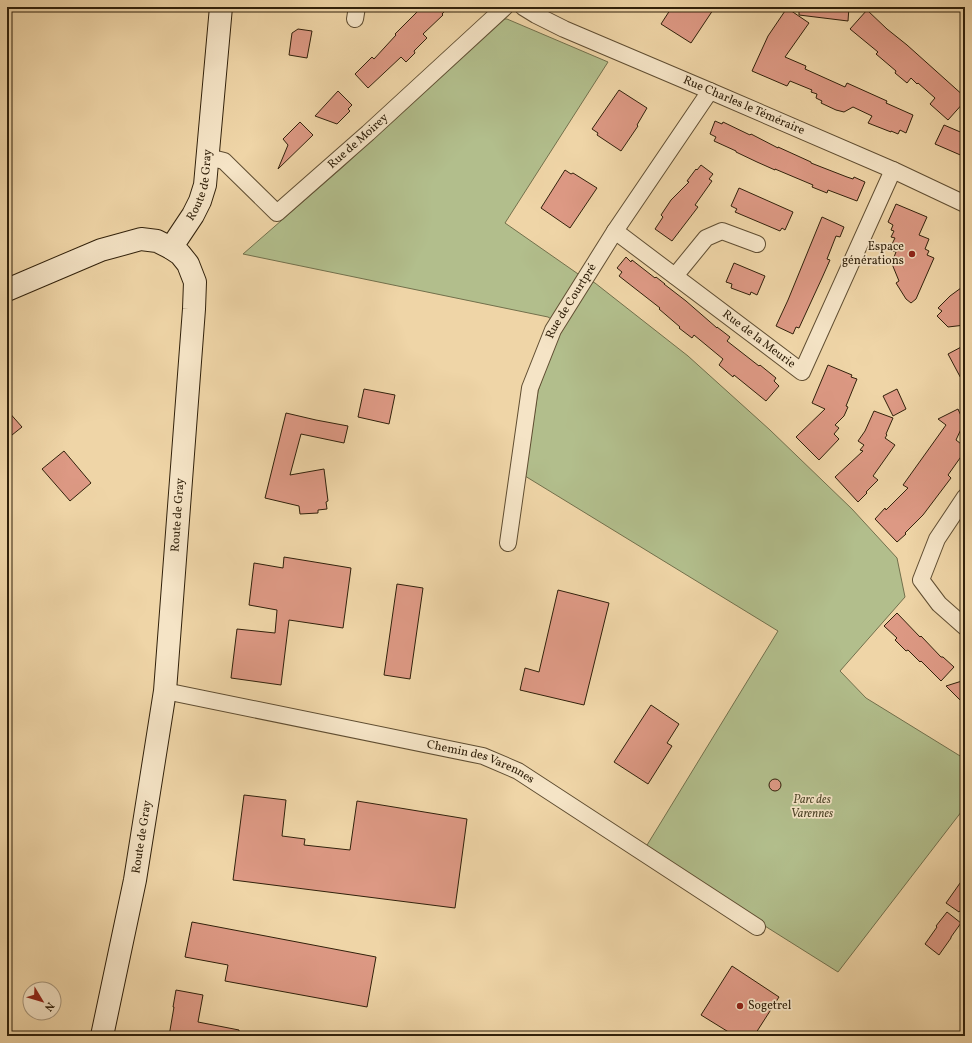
<svg xmlns="http://www.w3.org/2000/svg" width="972" height="1043" font-family="Vollkorn,serif">
<style>
.green{fill:#b2be8c;stroke:#72704c}
.building{fill:#dd9984;stroke:#31210b}
.lines{fill:none;stroke-linecap:round;stroke-linejoin:round}
.street-casing{stroke:#604e32;stroke-width:18}
.secondary-casing{stroke:#31210b;stroke-width:24}
.street{stroke:#f5e4c6;stroke-width:16}
.secondary{stroke:#f5e4c6;stroke-width:22}
.poi-dot{fill:#8f2418;stroke:#f5e4c6;stroke-width:1.5}
.labels{text-anchor:middle;dominant-baseline:central;stroke-width:3.5;stroke-linejoin:round;paint-order:stroke}
.street-label{font-size:12px;fill:#31210b;stroke:#f5e4c6}
.poi-label{font-size:12px;fill:#31210b;stroke:#f5e4c6;text-anchor:end}
.park-label{font-size:12px;font-style:italic;fill:#51482b;stroke:#f5e4c6}
</style>
<rect width="100%" height="100%" fill="#efd5a7"/>
<filter id="stains"><feTurbulence type="fractalNoise" baseFrequency=".005" numOctaves="4"/><feColorMatrix values="0 0 0 0 .2 0 0 0 0 .09 0 0 0 0 .02 0 0 0 .5 -.17"/></filter>
<radialGradient id="worn" r=".72"><stop offset=".6" stop-color="#630" stop-opacity="0"/><stop offset="1" stop-color="#630" stop-opacity=".3"/></radialGradient>
<polygon class="green" points="501,19 507,19 608,62 505,223 581,276 595,283 688,356 770,430 852,509 897,558 905,597 840,671 866,698 965,759 965,807 838,972 644,850 778,631 525,476 538,391 561,325 548,317 243,254 344,166"/>
<g class="building">
<polygon points="422,7 449,7 442,14 443,15 423,34 427,38 414,51 415,53 406,62 401,57 368,88 355,74 372,57 374,59 396,35 395,34"/>
<polygon points="672,7 715,7 691,43 661,24"/>
<polygon points="799,7 849,7 848,21 799,15"/>
<polygon points="787,8 809,23 785,57 806,66 805,69 845,87 847,83 887,101 886,103 913,115 906,133 900,130 898,134 891,131 891,132 868,123 872,116 853,107 844,112 836,110 821,103 822,101 816,98 817,94 811,92 812,90 790,81 787,86 752,71 768,36"/>
<polygon points="867,10 887,29 907,45 965,97 965,101 948,120 930,104 935,98 918,83 917,84 911,78 907,83 895,73 896,71 876,54 878,52 850,29"/>
<polygon points="298,29 312,31 307,58 289,55 292,33"/>
<polygon points="619,90 647,108 637,125 638,126 621,151 597,135 598,133 592,129"/>
<polygon points="338,91 352,105 348,109 350,111 337,124 315,116"/>
<polygon points="715,121 722,124 723,122 750,135 751,134 778,148 778,147 811,162 811,163 847,177 853,179 854,177 865,182 857,201 828,190 827,193 812,187 813,185 775,169 775,170 757,162 736,152 736,151 714,141 716,137 710,134"/>
<polygon points="300,122 313,135 278,169 288,145 283,139"/>
<polygon points="944,125 965,134 965,157 935,144"/>
<polygon points="701,165 713,174 709,179 712,181 695,205 698,207 672,241 655,229 663,217 661,215 671,200 689,182 687,181 696,169 697,170"/>
<polygon points="565,170 571,174 573,173 597,188 570,228 541,208"/>
<polygon points="739,188 793,212 785,230 782,228 780,231 735,212 737,209 731,206"/>
<polygon points="896,204 927,217 919,235 929,239 925,249 929,251 927,255 934,258 916,299 911,303 906,299 896,283 899,281 892,264 892,262 896,252 893,251 895,246 892,244 895,238 891,237 894,231 891,230 893,225 888,222"/>
<polygon points="822,217 844,227 840,237 836,236 827,259 830,260 822,278 799,328 796,327 793,334 776,326 788,300"/>
<polygon points="626,257 631,262 632,260 655,278 656,277 665,284 664,284 686,301 717,328 717,327 730,337 727,341 759,366 760,365 776,378 774,381 779,386 766,401 734,375 733,377 719,365 723,359 694,335 692,338 679,328 680,327 659,309 660,308 619,276 622,272 617,268"/>
<polygon points="734,263 765,276 757,295 751,292 750,295 731,288 732,284 726,282"/>
<polygon points="965,285 965,325 948,327 937,316 942,311 938,308 950,296"/>
<polygon points="965,345 965,386 948,354"/>
<polygon points="828,365 852,375 851,377 857,379 846,406 848,407 844,416 835,425 839,428 834,434 839,439 819,460 796,437 825,409 812,403"/>
<polygon points="364,389 395,395 389,424 358,417"/>
<polygon points="897,389 906,409 893,416 883,396"/>
<polygon points="958,409 962,418 962,427 956,440 965,447 965,451 948,475 951,478 923,515 905,533 906,534 897,542 875,519 885,508 886,510 908,488 903,485 946,425 938,419"/>
<polygon points="7,410 22,427 7,439"/>
<polygon points="874,411 893,418 886,434 887,435 885,438 895,445 873,476 878,480 866,492 867,493 858,502 835,477 863,451 860,450 864,445 858,441 865,431"/>
<polygon points="286,413 316,420 348,426 344,443 301,434 290,475 324,469 328,501 326,502 327,509 318,510 318,513 300,514 299,506 265,498"/>
<polygon points="64,451 91,483 70,501 42,469"/>
<polygon points="284,557 351,568 343,628 289,620 281,685 231,678 237,629 275,633 277,610 249,605 254,563 283,568"/>
<polygon points="397,584 423,588 410,679 384,675"/>
<polygon points="558,590 609,603 584,705 520,690 525,668 539,672"/>
<polygon points="897,613 920,637 921,636 941,657 943,657 954,667 941,681 921,661 920,662 908,650 906,651 895,640 897,638 884,626"/>
<polygon points="965,680 965,705 946,686"/>
<polygon points="651,705 679,724 667,743 672,746 648,784 614,762"/>
<circle cx="775" cy="785" r="6"/>
<polygon points="244,795 286,800 282,836 305,839 304,845 350,850 357,801 467,819 455,908 233,880"/>
<polygon points="965,876 965,905 959,912 946,903"/>
<polygon points="947,912 961,923 951,937 951,938 939,955 925,944 937,927 936,926"/>
<polygon points="192,922 376,957 367,1007 225,981 228,965 185,957"/>
<polygon points="732,966 779,997 754,1036 735,1036 701,1015"/>
<polygon points="176,990 203,995 198,1022 239,1030 239,1036 169,1036 174,1007 173,1007"/>
</g>
<g class="lines">
<g class="street-casing">
<g id="street">
<path id="s1" d="M 523,7 L 536,15 L 564,29 L 710,91 L 893,170 L 965,204"/>
<polyline points="355,19 357,7"/>
<path id="s2" d="M 208,157 L 224,161 L 277,213 L 368,133 L 505,7"/>
<path id="s3" d="M 615,231 L 802,372 L 893,170"/>
<polyline points="675,276 706,238 722,231 757,244"/>
<polyline points="965,497 937,539 921,580 939,604 965,627"/>
<path id="s4" d="M 508,543 L 530,388 L 553,330 L 615,231 L 710,91"/>
<path id="s5" d="M 165,691 L 483,756 L 518,771 L 757,927"/>
</g>
</g>
<g class="secondary-casing">
<g id="secondary">
<path id="s6" d="M 171,248 L 193,215 L 200,201 L 205,185 L 221,7"/>
<polyline points="7,290 101,250 141,239 157,241 171,248 180,254 188,264 195,282 194,309 165,691 135,880 102,1036"/>
</g>
</g>
<use href="#street" class="street"/>
<use href="#secondary" class="secondary"/>
</g>
<g class="poi-dot">
<circle cx="912" cy="254" r="4"/>
<circle cx="740" cy="1006" r="4"/>
</g>
<g class="labels">
<g class="street-label">
<text stroke="none"><textPath href="#s1" startOffset="242">Rue Charles le Téméraire</textPath></text>
<text stroke="none"><textPath href="#s2" startOffset="199">Rue de Moirey</textPath></text>
<text stroke="none"><textPath href="#s6" startOffset="71">Route de Gray</textPath></text>
<text stroke="none"><textPath href="#s4" startOffset="253">Rue de Courtpré</textPath></text>
<text stroke="none"><textPath href="#s3" startOffset="180">Rue de la Meurie</textPath></text>
<text transform="translate(178 515) rotate(-86)">Route de Gray</text>
<text stroke="none"><textPath href="#s5" startOffset="324">Chemin des Varennes</textPath></text>
<text transform="translate(142 837) rotate(-81)">Route de Gray</text>
</g>
<g class="poi-label">
<text x="904" y="247">Espace<tspan x="904" dy="14">générations</tspan></text>
<text x="748" y="1006" text-anchor="start">Sogetrel</text>
</g>
<g class="park-label">
<text x="812" y="800">Parc des<tspan x="812" dy="14">Varennes</tspan></text>
</g>
</g>
<rect width="972" height="1043" fill="none" stroke="#efd5a7" stroke-width="24"/>
<rect x="8" y="8" width="956" height="1027" fill="none" stroke="#31210b" stroke-width="2"/>
<rect x="12" y="12" width="948" height="1019" fill="none" stroke="#31210b"/>
<g transform="translate(42 1001) rotate(128)"><circle r="19" fill="#f5e4c6" stroke="#a7967b"/>
<path d="M0-3L7 15L0 10L-7 15Z" fill="#8f2418"/>
<text y="-6" font-size="11" font-weight="bold" text-anchor="middle" fill="#31210b">N</text>
</g>
<rect width="100%" height="100%" filter="url(#stains)"/>
<rect width="100%" height="100%" fill="url(#worn)"/>
</svg>
